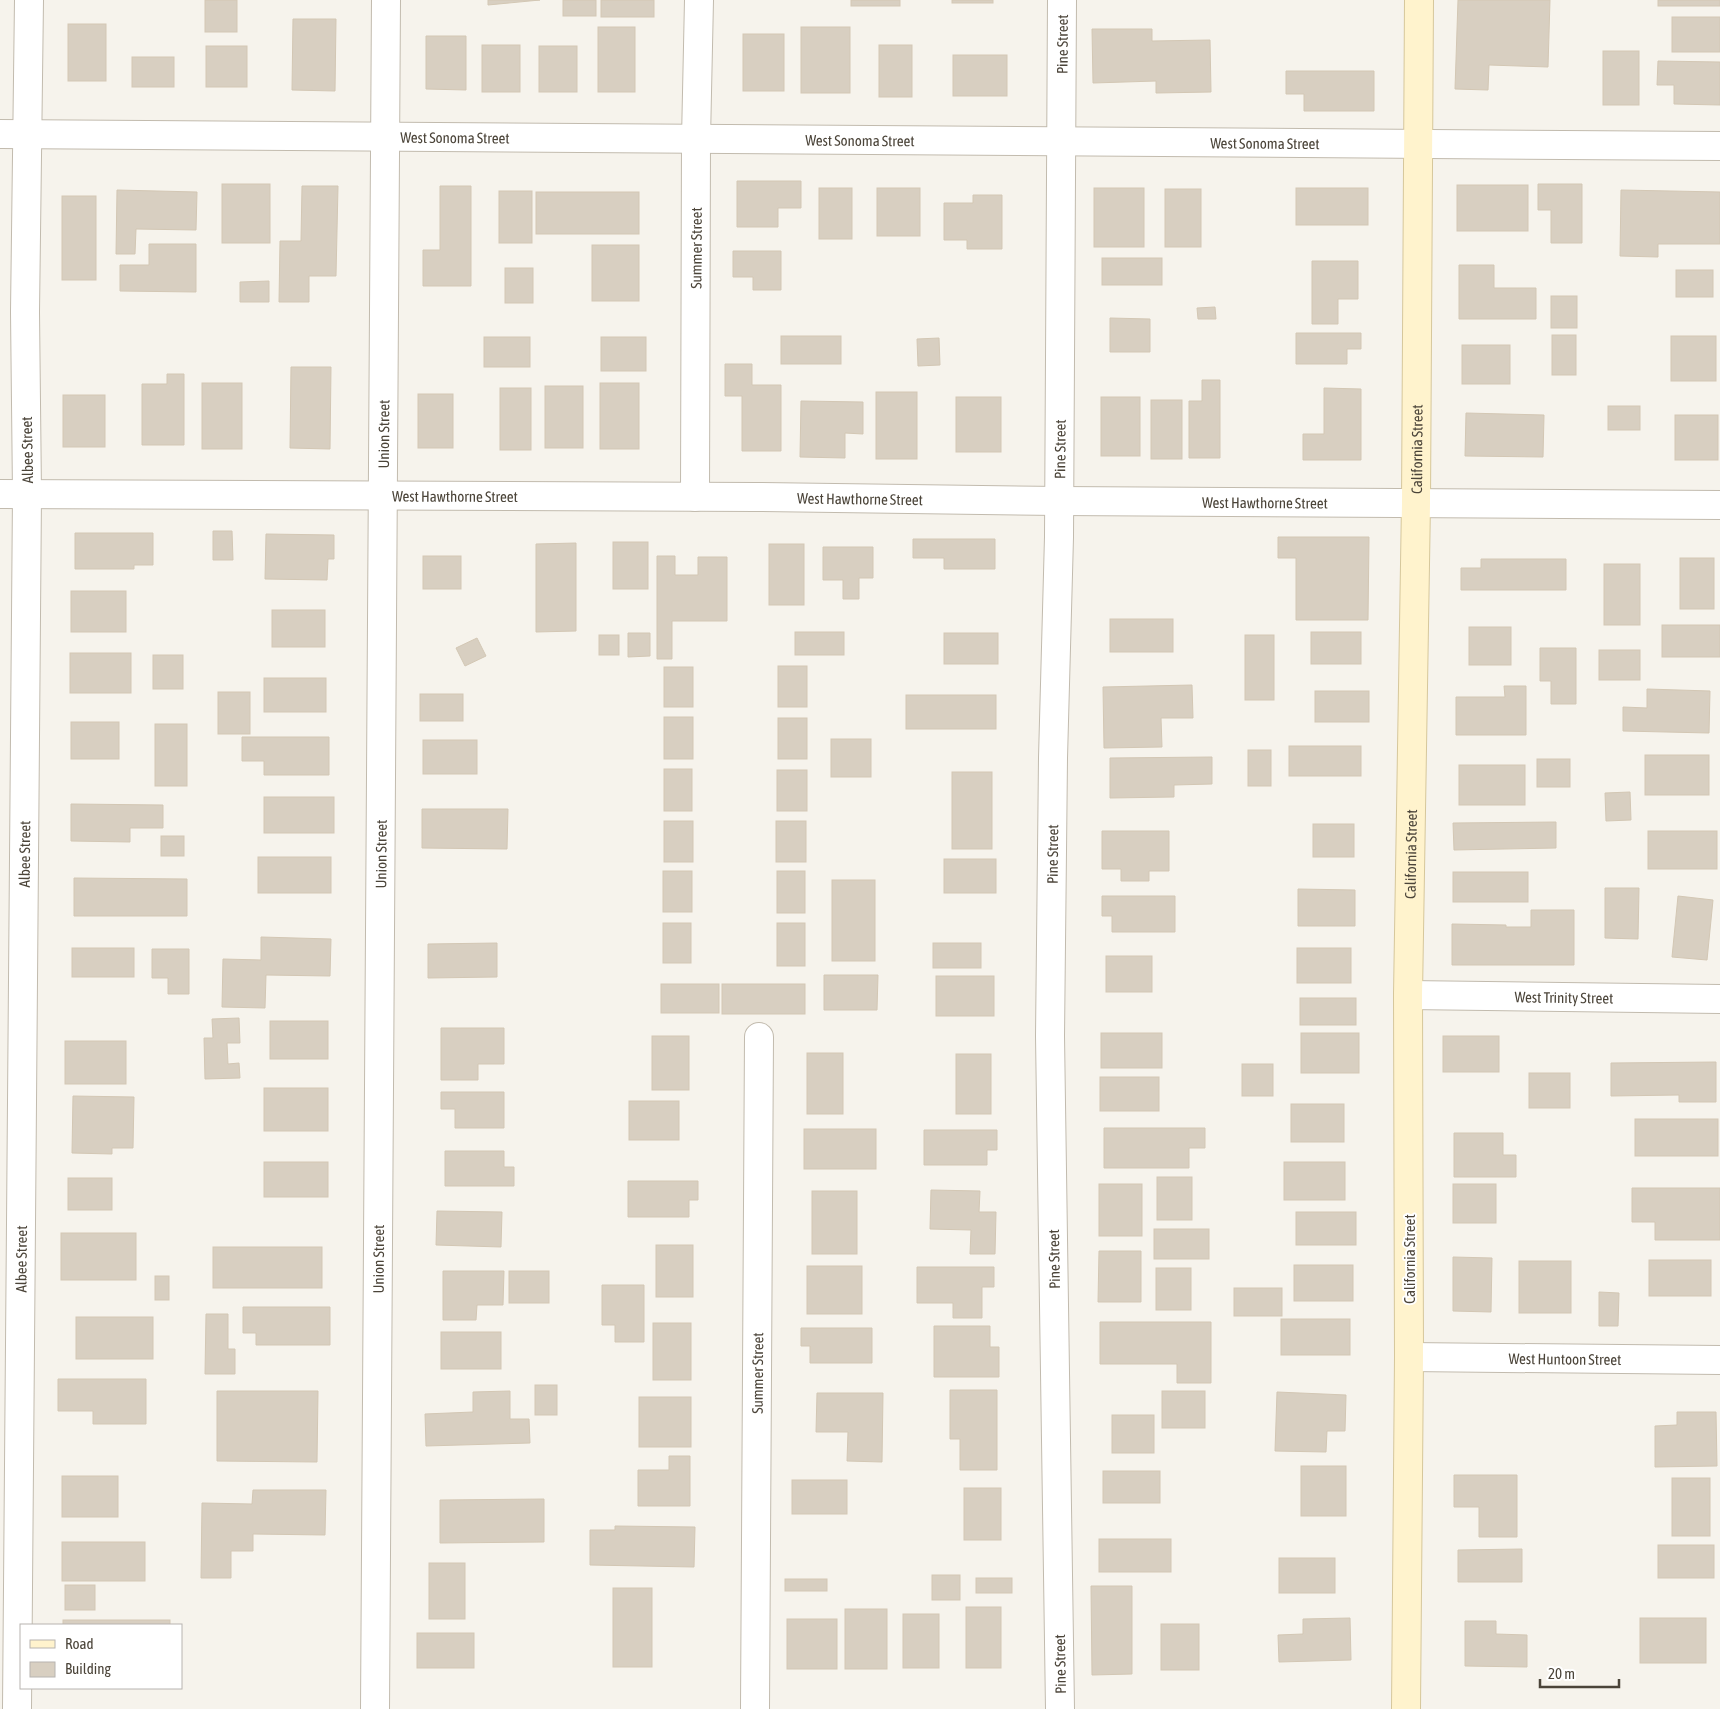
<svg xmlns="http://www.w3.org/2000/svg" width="1720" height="1709" font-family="'Asap Condensed',sans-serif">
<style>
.building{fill:#d8cfc1;stroke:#d3c7b4}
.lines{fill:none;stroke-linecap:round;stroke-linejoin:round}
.street-casing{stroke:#c2bbae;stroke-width:30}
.secondary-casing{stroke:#d6c79b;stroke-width:30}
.street{stroke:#fff;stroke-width:28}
.secondary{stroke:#fff3cd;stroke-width:28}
.labels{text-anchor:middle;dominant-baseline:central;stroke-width:4;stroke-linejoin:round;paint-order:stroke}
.street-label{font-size:15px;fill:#4b4439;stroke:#fff}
</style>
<rect width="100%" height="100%" fill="#f6f3ec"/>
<g class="building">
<rect x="205" y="0" width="32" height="32"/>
<polygon points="488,0 540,0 488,5"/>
<rect x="563" y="0" width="33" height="16"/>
<rect x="601" y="0" width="53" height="17"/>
<rect x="851" y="0" width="49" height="6"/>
<rect x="952" y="0" width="41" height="3"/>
<polygon points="1458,0 1550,0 1548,67 1489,65 1488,90 1455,89"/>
<rect x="1658" y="0" width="62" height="6"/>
<rect x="1672" y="17" width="48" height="35"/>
<polygon points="293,19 336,19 335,91 292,90"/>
<rect x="68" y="24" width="38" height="57"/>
<rect x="598" y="27" width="37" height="65"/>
<rect x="801" y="27" width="49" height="66"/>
<polygon points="1092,29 1152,29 1152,41 1210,40 1211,92 1156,93 1156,81 1093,83"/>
<rect x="743" y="34" width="41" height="57"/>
<polygon points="426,36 466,36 466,90 426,89"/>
<rect x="482" y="45" width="38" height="47"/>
<rect x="879" y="45" width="33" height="52"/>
<rect x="206" y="46" width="41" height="41"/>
<rect x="539" y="46" width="38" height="46"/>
<rect x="1603" y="51" width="36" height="54"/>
<rect x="953" y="55" width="54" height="41"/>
<rect x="132" y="57" width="42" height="30"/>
<polygon points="1658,61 1720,62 1720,105 1674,104 1674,85 1657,85"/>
<polygon points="1286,71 1374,71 1374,111 1304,111 1304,94 1286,94"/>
<polygon points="737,181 801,181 801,208 778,208 778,227 737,227"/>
<rect x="222" y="184" width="48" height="59"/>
<polygon points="1538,184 1582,184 1582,243 1551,243 1551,210 1538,210"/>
<rect x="1457" y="185" width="71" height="46"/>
<polygon points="302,186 338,186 336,276 309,276 309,302 279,302 280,241 301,241"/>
<polygon points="440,186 471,186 471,286 423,286 423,250 440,250"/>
<rect x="819" y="188" width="33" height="51"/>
<rect x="877" y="188" width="43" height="48"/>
<rect x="1094" y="188" width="50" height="59"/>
<rect x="1296" y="188" width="72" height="37"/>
<rect x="1165" y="189" width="36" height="58"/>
<polygon points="117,190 197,192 196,230 136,229 135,254 116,254"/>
<polygon points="1621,190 1720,192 1720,244 1658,244 1658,257 1620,256"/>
<rect x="499" y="191" width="33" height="52"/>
<rect x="536" y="192" width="103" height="42"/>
<polygon points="973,195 1002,195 1002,249 967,249 967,240 944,240 944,203 973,203"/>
<rect x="62" y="196" width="34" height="84"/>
<polygon points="149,244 196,244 196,292 120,291 120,265 149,265"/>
<rect x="592" y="245" width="47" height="56"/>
<polygon points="733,251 781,251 781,290 753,290 753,277 733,277"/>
<rect x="1102" y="258" width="60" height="27"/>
<polygon points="1312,261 1358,261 1358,299 1338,299 1338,324 1312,324"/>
<polygon points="1459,265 1494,265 1494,288 1536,288 1536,319 1459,319"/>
<rect x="505" y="268" width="28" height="35"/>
<rect x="1676" y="270" width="37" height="27"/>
<polygon points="269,281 269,302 240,302 240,282"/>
<rect x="1551" y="296" width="26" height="32"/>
<polygon points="1215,307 1216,319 1198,319 1197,308"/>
<polygon points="1110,318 1150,319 1150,352 1110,352"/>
<polygon points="1296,333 1361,333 1361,349 1347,349 1347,364 1296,364"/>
<rect x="1552" y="335" width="24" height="40"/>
<rect x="781" y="336" width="60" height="28"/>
<rect x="1671" y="336" width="45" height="45"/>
<rect x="484" y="337" width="46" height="30"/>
<rect x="601" y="337" width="45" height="34"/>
<polygon points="939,338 940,365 918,366 917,339"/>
<rect x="1462" y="345" width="48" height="39"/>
<polygon points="725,364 752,364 752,385 781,385 781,451 742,451 742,396 725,396"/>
<polygon points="291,367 331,367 330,449 290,448"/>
<polygon points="167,374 184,374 184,445 142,445 142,384 167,384"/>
<polygon points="1202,380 1220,380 1220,458 1189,458 1189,401 1202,401"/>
<rect x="202" y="383" width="40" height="66"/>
<rect x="600" y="383" width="39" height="66"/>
<rect x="545" y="386" width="38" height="62"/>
<rect x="500" y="388" width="31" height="62"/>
<polygon points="1324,388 1361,389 1361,460 1303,460 1303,434 1324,434"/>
<rect x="876" y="392" width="41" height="67"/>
<rect x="418" y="394" width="35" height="54"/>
<rect x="63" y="395" width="42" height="52"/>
<rect x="956" y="397" width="45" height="55"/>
<rect x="1101" y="397" width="39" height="59"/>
<rect x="1151" y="400" width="31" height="59"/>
<polygon points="801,401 863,402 863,434 845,433 845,458 800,457"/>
<rect x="1608" y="406" width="32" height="24"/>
<polygon points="1466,413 1544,415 1543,457 1465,456"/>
<rect x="1675" y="415" width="43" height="45"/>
<polygon points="213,531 232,531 233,560 213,560"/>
<polygon points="75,533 153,533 153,565 134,565 134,569 75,569"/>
<polygon points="266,534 334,535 334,559 328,559 327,580 265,579"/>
<polygon points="1278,537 1369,537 1368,620 1296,620 1296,558 1278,558"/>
<polygon points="913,539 995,539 995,569 944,569 944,558 913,558"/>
<rect x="613" y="542" width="35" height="47"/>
<polygon points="576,543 576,631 536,632 536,544"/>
<rect x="769" y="544" width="35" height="61"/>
<polygon points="823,547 873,547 873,578 859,578 859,599 843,599 843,580 823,580"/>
<rect x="423" y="556" width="38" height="33"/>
<polygon points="657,556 675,556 675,575 698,575 698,557 727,557 727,621 672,621 672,659 657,659"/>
<rect x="1680" y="558" width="34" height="51"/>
<polygon points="1481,559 1566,559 1566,590 1461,590 1461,568 1481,568"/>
<rect x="1604" y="564" width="36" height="61"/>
<rect x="71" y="591" width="55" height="41"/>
<rect x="272" y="610" width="53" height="37"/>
<rect x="1110" y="619" width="63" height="33"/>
<rect x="1662" y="625" width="58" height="32"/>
<rect x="1469" y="627" width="42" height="38"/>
<rect x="795" y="632" width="49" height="23"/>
<rect x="1311" y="632" width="50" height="32"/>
<polygon points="628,633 650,633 650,656 628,657"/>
<rect x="944" y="633" width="54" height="31"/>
<rect x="599" y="635" width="20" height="20"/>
<rect x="1245" y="635" width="29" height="65"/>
<polygon points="477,638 486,656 465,666 456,648"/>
<polygon points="1540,648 1576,648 1576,704 1551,704 1551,681 1540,681"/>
<rect x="1599" y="650" width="41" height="30"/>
<rect x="70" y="653" width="61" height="40"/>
<rect x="153" y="655" width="30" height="34"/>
<rect x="778" y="666" width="29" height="41"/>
<rect x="664" y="667" width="29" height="40"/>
<rect x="264" y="678" width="62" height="34"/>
<polygon points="1192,685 1193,718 1161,718 1162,747 1104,748 1103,687"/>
<polygon points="1504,686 1526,686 1526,735 1456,735 1456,697 1505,697"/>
<polygon points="1647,689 1710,691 1709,733 1623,731 1623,707 1647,708"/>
<rect x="1315" y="691" width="54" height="31"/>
<rect x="218" y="692" width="32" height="42"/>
<rect x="420" y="694" width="43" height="27"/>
<rect x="906" y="695" width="90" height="34"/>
<rect x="664" y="717" width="29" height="42"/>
<rect x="778" y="718" width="29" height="41"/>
<rect x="71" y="722" width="48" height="37"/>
<rect x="155" y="724" width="32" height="62"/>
<polygon points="242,737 329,737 329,775 264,775 264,761 242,761"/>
<rect x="831" y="739" width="40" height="38"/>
<rect x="423" y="740" width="54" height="34"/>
<rect x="1289" y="746" width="72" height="30"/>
<rect x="1248" y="750" width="23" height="36"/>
<rect x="1645" y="755" width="64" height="40"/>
<polygon points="1212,757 1212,784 1174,785 1174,797 1110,798 1110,758"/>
<rect x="1537" y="759" width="33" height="28"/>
<rect x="1459" y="765" width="66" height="40"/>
<rect x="664" y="769" width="28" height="42"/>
<rect x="777" y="770" width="30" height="41"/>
<rect x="952" y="772" width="40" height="77"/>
<polygon points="1630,792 1631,820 1606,821 1605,793"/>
<rect x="264" y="797" width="70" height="36"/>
<polygon points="71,804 163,805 163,828 130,828 130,842 71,841"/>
<polygon points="422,809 508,809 507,849 422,848"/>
<rect x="664" y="821" width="29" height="41"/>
<rect x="776" y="821" width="30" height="41"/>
<polygon points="1556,822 1556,848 1454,850 1453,823"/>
<rect x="1313" y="824" width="41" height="33"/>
<polygon points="1102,831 1169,831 1169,871 1149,871 1149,881 1121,881 1121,869 1102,869"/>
<rect x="1648" y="831" width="69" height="38"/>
<rect x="161" y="836" width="23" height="20"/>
<rect x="258" y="857" width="73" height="36"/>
<rect x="944" y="859" width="52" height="34"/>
<rect x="663" y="871" width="29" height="41"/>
<rect x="777" y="871" width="28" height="42"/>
<rect x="1453" y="872" width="75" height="30"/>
<polygon points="74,878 187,879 187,916 74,916"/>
<rect x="832" y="880" width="43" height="81"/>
<polygon points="1605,888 1639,888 1638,939 1605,938"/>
<polygon points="1298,889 1355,890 1355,926 1298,926"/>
<polygon points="1102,896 1175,896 1175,932 1112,932 1112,916 1102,916"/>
<polygon points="1678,896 1713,900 1707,960 1672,957"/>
<polygon points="1531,910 1574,910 1574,965 1452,965 1452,924 1506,925 1506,927 1531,927"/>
<rect x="663" y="923" width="28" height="40"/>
<rect x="777" y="923" width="28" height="43"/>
<polygon points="261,937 331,939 330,976 266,975 265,1008 222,1007 223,959 261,960"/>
<polygon points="497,943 497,977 428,978 428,944"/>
<rect x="933" y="943" width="48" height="25"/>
<rect x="72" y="948" width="62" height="29"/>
<rect x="1297" y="948" width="54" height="35"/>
<polygon points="152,949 189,949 189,994 168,994 168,978 152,978"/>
<rect x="1106" y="956" width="46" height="36"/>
<polygon points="824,975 878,975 877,1010 824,1010"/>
<rect x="936" y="976" width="58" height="40"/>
<rect x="661" y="984" width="58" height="29"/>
<rect x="722" y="984" width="83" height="30"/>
<rect x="1300" y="998" width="56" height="27"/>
<polygon points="239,1018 240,1043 227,1043 228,1064 239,1063 240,1078 205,1079 204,1038 213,1038 212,1019"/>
<rect x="270" y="1021" width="58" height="38"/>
<polygon points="441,1028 504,1028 504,1064 478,1064 478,1080 441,1080"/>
<rect x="1101" y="1033" width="61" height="35"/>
<rect x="1301" y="1033" width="58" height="40"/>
<rect x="652" y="1036" width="37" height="54"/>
<rect x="1443" y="1036" width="56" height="36"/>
<rect x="65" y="1041" width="61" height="43"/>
<rect x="807" y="1053" width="36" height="61"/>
<rect x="956" y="1054" width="35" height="60"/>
<polygon points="1716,1062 1716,1102 1679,1102 1679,1095 1611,1096 1611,1063"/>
<rect x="1242" y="1064" width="31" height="32"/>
<rect x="1529" y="1073" width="41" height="35"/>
<rect x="1100" y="1077" width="59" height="34"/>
<rect x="264" y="1088" width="64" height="43"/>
<polygon points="441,1092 504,1092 504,1128 455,1128 455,1109 441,1109"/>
<polygon points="73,1096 134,1097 133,1148 112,1148 112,1154 72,1153"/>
<rect x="629" y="1101" width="50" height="39"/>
<rect x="1291" y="1104" width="53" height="38"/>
<rect x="1635" y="1119" width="83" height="37"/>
<polygon points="1104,1128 1205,1128 1205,1148 1189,1148 1189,1168 1104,1168"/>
<rect x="804" y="1129" width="72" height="40"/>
<polygon points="924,1130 997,1130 997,1150 987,1150 987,1165 924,1165"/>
<polygon points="1454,1133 1503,1133 1503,1155 1516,1155 1516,1177 1454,1177"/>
<polygon points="445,1151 504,1151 504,1167 514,1167 514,1186 445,1186"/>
<rect x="264" y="1162" width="64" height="35"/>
<rect x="1284" y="1162" width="61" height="38"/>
<rect x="1157" y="1177" width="35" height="43"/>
<rect x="68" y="1178" width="44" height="32"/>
<polygon points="628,1181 698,1181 698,1200 689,1200 689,1217 628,1217"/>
<rect x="1099" y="1184" width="43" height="52"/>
<rect x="1453" y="1184" width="43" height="39"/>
<polygon points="1632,1188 1720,1188 1720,1240 1655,1240 1655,1222 1632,1222"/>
<polygon points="931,1190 980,1191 979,1212 996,1212 995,1254 970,1254 971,1230 930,1229"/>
<rect x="812" y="1191" width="45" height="63"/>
<polygon points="437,1211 502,1212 501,1247 436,1245"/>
<rect x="1296" y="1212" width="60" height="33"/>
<rect x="1154" y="1229" width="55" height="30"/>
<rect x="61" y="1233" width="75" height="47"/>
<rect x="656" y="1245" width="37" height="52"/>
<rect x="213" y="1247" width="109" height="41"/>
<polygon points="1099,1251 1141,1251 1141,1302 1098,1302"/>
<polygon points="1453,1257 1492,1258 1491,1312 1453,1311"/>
<rect x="1649" y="1260" width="62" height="36"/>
<rect x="1519" y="1261" width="52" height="52"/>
<rect x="1294" y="1265" width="59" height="36"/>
<rect x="807" y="1266" width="55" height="48"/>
<polygon points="917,1267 994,1267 994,1287 982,1287 982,1318 953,1318 953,1303 917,1303"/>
<rect x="1156" y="1268" width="35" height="42"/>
<polygon points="443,1271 504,1271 503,1305 477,1305 476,1320 443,1320"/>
<rect x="509" y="1271" width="40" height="32"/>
<rect x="155" y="1276" width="14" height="24"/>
<polygon points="602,1285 644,1285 644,1342 615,1342 615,1325 602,1325"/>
<rect x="1234" y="1288" width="48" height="28"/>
<polygon points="1599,1292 1619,1293 1618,1326 1599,1326"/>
<polygon points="243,1307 330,1307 330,1345 256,1345 256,1333 243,1333"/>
<polygon points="206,1314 228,1314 228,1349 235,1349 235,1374 205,1374"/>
<rect x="76" y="1317" width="77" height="42"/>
<rect x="1281" y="1319" width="69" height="36"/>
<polygon points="1100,1322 1211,1322 1211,1383 1177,1383 1177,1364 1100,1364"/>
<rect x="653" y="1323" width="38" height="57"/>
<polygon points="934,1326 990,1326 990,1347 999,1347 999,1377 934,1377"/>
<polygon points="801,1328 872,1328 872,1363 810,1363 810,1346 801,1346"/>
<rect x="441" y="1332" width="60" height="37"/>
<polygon points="58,1379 146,1379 146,1424 93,1424 93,1411 58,1411"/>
<rect x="535" y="1385" width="22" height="30"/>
<polygon points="950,1390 997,1390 997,1470 960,1470 960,1439 950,1439"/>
<polygon points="217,1391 318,1391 317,1462 217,1461"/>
<polygon points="510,1391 510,1419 529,1419 530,1443 426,1446 425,1414 473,1412 473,1392"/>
<rect x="1162" y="1391" width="43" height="37"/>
<polygon points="1277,1392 1346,1395 1345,1431 1327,1431 1326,1452 1275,1451"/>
<polygon points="817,1393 883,1393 882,1462 847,1461 848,1432 816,1432"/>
<rect x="639" y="1397" width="52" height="50"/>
<polygon points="1677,1412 1716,1412 1717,1466 1655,1467 1655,1426 1677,1425"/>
<rect x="1112" y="1415" width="42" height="38"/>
<polygon points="669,1456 690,1456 690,1506 638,1506 638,1470 669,1470"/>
<rect x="1301" y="1466" width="45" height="50"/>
<rect x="1103" y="1471" width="57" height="32"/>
<polygon points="1454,1475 1517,1475 1517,1537 1479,1537 1479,1507 1454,1507"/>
<rect x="62" y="1476" width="56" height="41"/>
<rect x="1672" y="1478" width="38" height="58"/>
<rect x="792" y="1480" width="55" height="34"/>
<rect x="964" y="1488" width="37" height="52"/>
<polygon points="253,1490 326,1490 325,1535 253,1534 253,1551 231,1551 231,1578 201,1578 202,1503 252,1504"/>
<polygon points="544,1499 544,1542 440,1543 440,1500"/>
<polygon points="615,1526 695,1527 694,1567 590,1565 590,1530 615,1530"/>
<rect x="1099" y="1539" width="72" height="33"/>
<rect x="62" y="1542" width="83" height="39"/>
<rect x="1658" y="1545" width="56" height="33"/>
<polygon points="1522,1549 1522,1582 1458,1582 1458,1550"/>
<rect x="1279" y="1558" width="56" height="35"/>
<rect x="429" y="1563" width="36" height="56"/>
<rect x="932" y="1575" width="28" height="25"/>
<rect x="976" y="1578" width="36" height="15"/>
<rect x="785" y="1579" width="42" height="12"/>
<rect x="65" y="1585" width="30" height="25"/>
<polygon points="1091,1586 1132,1586 1132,1674 1092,1675"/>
<rect x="613" y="1588" width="39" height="79"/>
<rect x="966" y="1607" width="35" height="61"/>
<rect x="845" y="1609" width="42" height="60"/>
<rect x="903" y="1614" width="36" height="54"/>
<polygon points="1350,1618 1351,1660 1279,1662 1278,1635 1303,1634 1303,1619"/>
<rect x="1640" y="1618" width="66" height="45"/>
<rect x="787" y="1619" width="50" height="50"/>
<rect x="63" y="1620" width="107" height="5"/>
<polygon points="1465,1621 1496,1621 1496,1634 1527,1635 1527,1667 1465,1666"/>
<rect x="1161" y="1624" width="38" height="46"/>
<rect x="417" y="1633" width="57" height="35"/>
</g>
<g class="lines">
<g class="street-casing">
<g id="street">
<path id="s1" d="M 0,134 L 1720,146"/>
<path id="s2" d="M 0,494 L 756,497 L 1059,501 L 1720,505"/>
<path id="s3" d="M 695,497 L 696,139 L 699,0"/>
<path id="s4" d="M 1408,995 L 1720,999"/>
<path id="s5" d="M 1409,1357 L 1720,1360"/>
<path id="s6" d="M 17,1709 L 27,494 L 25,312 L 29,0"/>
<path id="s7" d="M 375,1709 L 386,0"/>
<path id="s8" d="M 755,1709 L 759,1037"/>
<path id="s9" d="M 1060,1709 L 1050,1036 L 1053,758 L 1059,537 L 1062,0"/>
</g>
</g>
<g class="secondary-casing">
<g id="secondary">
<path id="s10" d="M 1406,1709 L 1409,1357 L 1408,995 L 1416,503 L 1419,0"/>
</g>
</g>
<use href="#street" class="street"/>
<use href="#secondary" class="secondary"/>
</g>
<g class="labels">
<g class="street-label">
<text stroke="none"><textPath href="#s9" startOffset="1665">Pine Street</textPath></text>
<text stroke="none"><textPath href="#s1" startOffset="455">West Sonoma Street</textPath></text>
<text stroke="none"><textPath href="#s1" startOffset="860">West Sonoma Street</textPath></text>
<text stroke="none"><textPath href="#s1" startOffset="1265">West Sonoma Street</textPath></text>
<text stroke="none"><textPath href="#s3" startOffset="249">Summer Street</textPath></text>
<text stroke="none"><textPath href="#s7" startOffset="1275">Union Street</textPath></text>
<text transform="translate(27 450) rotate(-91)">Albee Street</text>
<text stroke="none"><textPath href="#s9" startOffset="1260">Pine Street</textPath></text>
<text stroke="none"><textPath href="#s10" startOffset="1260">California Street</textPath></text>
<text stroke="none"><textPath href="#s2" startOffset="455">West Hawthorne Street</textPath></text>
<text stroke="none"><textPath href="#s2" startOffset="860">West Hawthorne Street</textPath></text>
<text stroke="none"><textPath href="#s2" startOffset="1265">West Hawthorne Street</textPath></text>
<text stroke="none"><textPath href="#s6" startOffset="855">Albee Street</textPath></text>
<text stroke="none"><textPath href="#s9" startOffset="855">Pine Street</textPath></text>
<text stroke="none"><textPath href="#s10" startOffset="855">California Street</textPath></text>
<text stroke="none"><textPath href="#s7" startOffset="855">Union Street</textPath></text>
<text stroke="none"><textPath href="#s4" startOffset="156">West Trinity Street</textPath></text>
<text stroke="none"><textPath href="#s6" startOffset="450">Albee Street</textPath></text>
<text stroke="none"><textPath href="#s7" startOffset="450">Union Street</textPath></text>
<text transform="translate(1054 1259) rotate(-91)">Pine Street</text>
<text transform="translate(1409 1259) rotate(-90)">California Street</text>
<text stroke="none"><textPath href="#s5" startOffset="156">West Huntoon Street</textPath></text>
<text stroke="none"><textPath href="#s8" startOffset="336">Summer Street</textPath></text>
<text transform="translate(1060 1664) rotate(-91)">Pine Street</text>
</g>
</g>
<rect x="20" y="1624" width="162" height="65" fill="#ffffff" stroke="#b7b4b0"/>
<rect x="30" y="1640" width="25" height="8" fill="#fff3cd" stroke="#b7b4b0"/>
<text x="65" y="1649" font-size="15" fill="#4b4439">Road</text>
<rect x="30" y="1662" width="25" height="15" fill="#d8cfc1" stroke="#b7b4b0"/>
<text x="65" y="1674" font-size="15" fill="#4b4439">Building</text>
<path d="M1540 1679v8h79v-8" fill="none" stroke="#4b4439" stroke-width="2.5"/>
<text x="1548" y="1679" font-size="15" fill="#4b4439" stroke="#ffffff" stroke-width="4" paint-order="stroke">20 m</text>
</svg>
